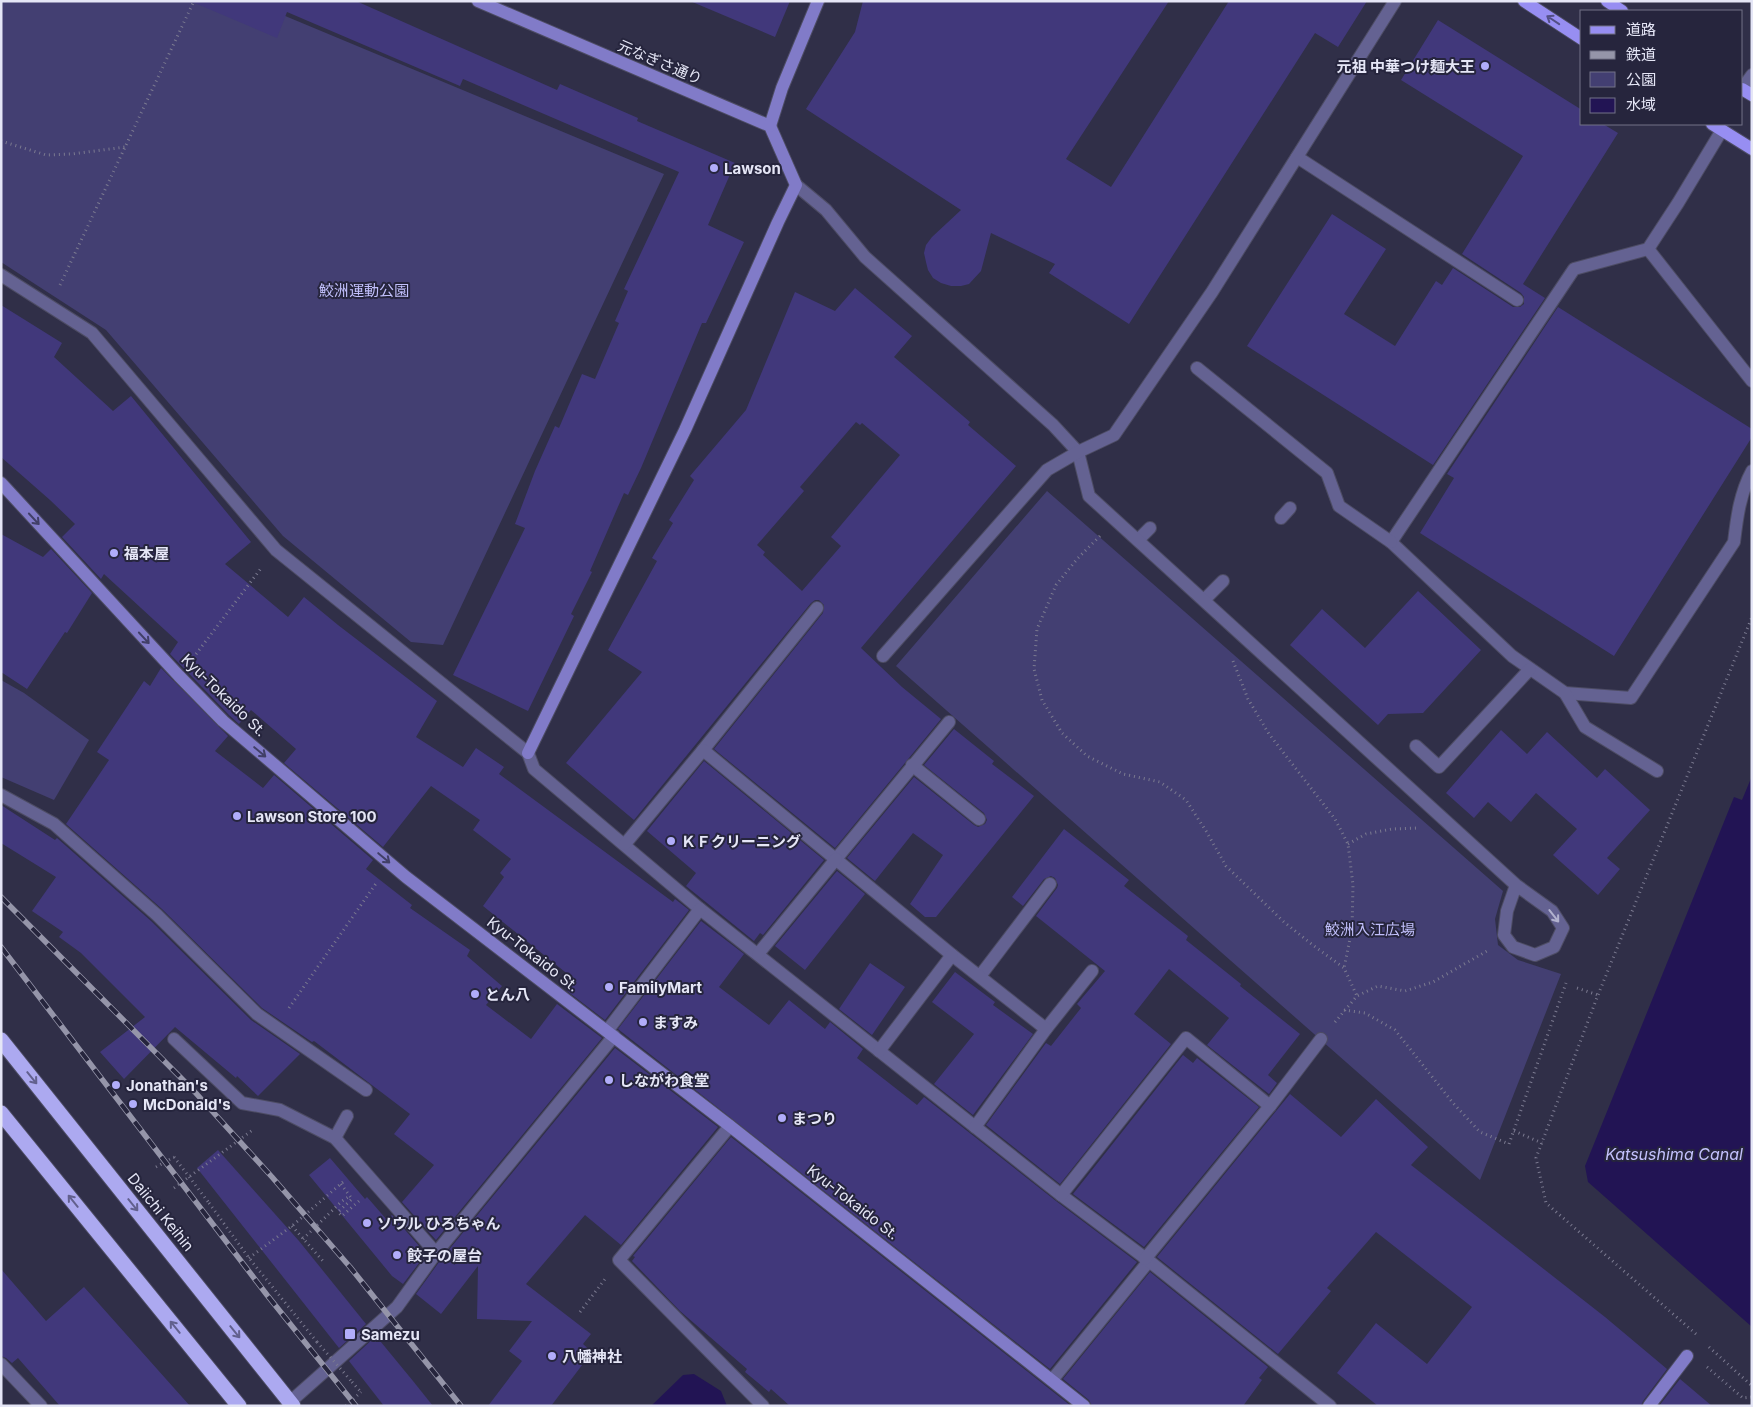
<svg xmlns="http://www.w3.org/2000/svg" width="1753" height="1407" font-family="Inter,'Noto Sans JP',sans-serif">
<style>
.green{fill:#433f72}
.water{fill:#221454}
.building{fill:#41387b;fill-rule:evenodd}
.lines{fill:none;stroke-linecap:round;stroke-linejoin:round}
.lane-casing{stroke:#4d4c64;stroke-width:14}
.street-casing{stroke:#4d4c64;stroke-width:14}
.secondary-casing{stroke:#4d4c64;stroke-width:14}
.primary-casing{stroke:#4d4c64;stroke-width:14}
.highway-casing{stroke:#4d4c64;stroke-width:17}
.path{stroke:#7b7a90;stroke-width:3;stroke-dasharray:1 4;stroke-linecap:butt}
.lane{stroke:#646292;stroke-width:12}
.street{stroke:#646292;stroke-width:12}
.secondary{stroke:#817bc8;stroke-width:12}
.primary{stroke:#978ef2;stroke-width:12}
.highway{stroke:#aca9f0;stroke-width:15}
.rail-casing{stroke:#9595a9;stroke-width:5.5}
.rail{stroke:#26253d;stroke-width:4;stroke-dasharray:11;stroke-linecap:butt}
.path-bridge{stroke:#7b7a90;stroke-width:3;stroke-dasharray:1 4;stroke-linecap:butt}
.oneway{stroke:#534f85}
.oneway2{stroke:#413f67}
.oneway3{stroke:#b1b1ce}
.oneway4{stroke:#62608e}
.poi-dot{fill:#b1adfa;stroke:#26253d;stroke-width:2}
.labels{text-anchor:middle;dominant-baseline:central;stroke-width:4;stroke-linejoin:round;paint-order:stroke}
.street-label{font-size:15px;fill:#e5e6f6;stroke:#26253d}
.poi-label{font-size:15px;font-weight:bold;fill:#e5e6f6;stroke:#26253d;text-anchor:start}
.park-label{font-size:15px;fill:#c1bffb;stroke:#26253d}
.water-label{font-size:16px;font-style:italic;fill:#c3c1fd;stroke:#26253d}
</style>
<rect width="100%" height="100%" fill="#302f48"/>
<g class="green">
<polygon points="1,1 249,1 664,174 443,645 411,642 283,536 106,330 1,262"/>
<polygon points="1047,491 1503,891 1495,919 1498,945 1518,960 1561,974 1480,1180 896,666"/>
<polygon points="1,680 24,693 89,740 54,800 1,777"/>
</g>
<g class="water">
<polygon points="1752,776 1752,1327 1588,1182 1585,1166 1734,797 1742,800"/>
<polygon points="694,1374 721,1391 727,1406 651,1406 683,1375"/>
</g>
<g class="building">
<polygon points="190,1 356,1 557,90 560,84 638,118 637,121 735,163 708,225 744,242 706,323 702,323 641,468 628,495 624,493 590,571 592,572 571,614 574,616 528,711 453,675 525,528 515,524 535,471 555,426 559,428 582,374 595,379 619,323 615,321 628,291 624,289 679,172 463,79 460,86 287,12 277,38"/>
<polygon points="690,1 790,1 775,37"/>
<polygon points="863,1 1169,1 1066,159 1111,187 1229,1 1367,1 1338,47 1315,33 1129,324 1049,273 1055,264 991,233 981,271 969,284 961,286 951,286 941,283 933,278 928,270 926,262 924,253 926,245 932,237 961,210 806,109 855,32"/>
<polygon points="1438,20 1582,110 1582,124 1603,124 1618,133 1523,284 1545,298 1433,465 1247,346 1332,214 1386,249 1344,314 1395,346 1436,281 1442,285 1453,268 1513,307 1520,307 1524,304 1524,297 1521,293 1462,254 1523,156 1401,80"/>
<path d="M 855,288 L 912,336 L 894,357 L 970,422 L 968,425 L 1016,466 L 861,648 L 902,687 L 941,719 L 835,848 L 714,749 L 823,613 L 824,605 L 819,600 L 815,600 L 811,603 L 634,820 L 566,763 L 642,672 L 608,650 L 657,561 L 652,558 L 673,523 L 669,520 L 694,480 L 690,476 L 746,410 L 795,292 L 835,311 ZM 856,422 L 860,425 L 862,423 L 900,455 L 831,537 L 841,546 L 802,591 L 763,555 L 765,552 L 757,545 L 804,491 L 800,487 Z"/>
<polygon points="1,305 62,343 54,357 113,411 131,396 251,542 225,564 288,617 304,597 338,625 437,701 416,737 463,767 476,748 504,767 499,774 673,902 675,899 689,910 605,1020 567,991 575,980 483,906 504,877 500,873 511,859 473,830 480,820 431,786 383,847 284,763 296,749 251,710 239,724 229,715 170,654 178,642 104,574 101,579 62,537 75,524 50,500 1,457"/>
<polygon points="1558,307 1752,429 1752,437 1614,656 1420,533 1454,478 1447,474"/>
<polygon points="1,534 43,557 51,549 92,593 67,633 65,632 27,689 1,672"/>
<polygon points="1418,591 1481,650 1423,713 1388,714 1378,725 1290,645 1322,609 1365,648"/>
<polygon points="161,668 228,736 215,751 263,788 274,775 373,860 366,869 412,905 410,908 470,950 467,956 502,986 486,1005 531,1039 557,1004 602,1038 436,1240 402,1202 434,1165 394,1134 410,1114 314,1041 312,1042 262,1008 162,909 66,824 109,760 97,752 144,681 150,686"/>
<polygon points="954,729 994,761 992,764 1034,796 936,917 925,917 910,904 943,855 913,833 875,881 847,858 914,777 974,825 978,827 985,824 987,820 984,813 924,765"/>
<polygon points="1501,730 1527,754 1547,732 1597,778 1605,769 1650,810 1607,858 1620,869 1598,895 1553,855 1577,829 1536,793 1511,822 1488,802 1474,818 1446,793"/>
<polygon points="704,761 824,860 763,935 760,933 754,941 686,886 696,873 647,831"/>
<polygon points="1,805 55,840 57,838 151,921 251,1020 300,1054 258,1096 237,1076 236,1078 175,1027 124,1079 100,1052 145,1017 81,953 59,937 63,932 32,911 56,877 1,843"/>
<polygon points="1064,829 1129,880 1124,886 1188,936 1186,940 1241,984 1240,986 1300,1034 1268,1075 1277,1083 1269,1094 1207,1045 1229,1018 1169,969 1134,1014 1171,1044 1060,1184 986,1125 1046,1043 1051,1046 1081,1008 1077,1004 1105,971 1036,916 1057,888 1058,885 1055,878 1051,876 1044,879 1023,906 1012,897"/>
<polygon points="837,871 865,894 805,970 775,946"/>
<polygon points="701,921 744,954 719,987 769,1025 789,1000 825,1029 830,1022 863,1049 857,1058 917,1105 924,1097 1056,1201 1137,1262 1050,1369 618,1029"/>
<polygon points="870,963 905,987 872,1035 839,1009"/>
<polygon points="955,972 995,1002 993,1005 1033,1034 973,1115 934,1084 974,1034 932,1002"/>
<polygon points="615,1048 718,1127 621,1245 585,1215 526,1284 591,1334 583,1344 592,1352 551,1406 488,1406 522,1361 509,1351 532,1321 477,1319 478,1266 441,1314 416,1294 442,1258"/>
<polygon points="1183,1055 1193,1063 1197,1058 1259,1107 1144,1247 1073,1194"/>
<polygon points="1290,1094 1341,1137 1376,1099 1428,1147 1411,1165 1605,1317 1667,1369 1643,1401 1641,1406 1378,1406 1337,1373 1376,1323 1427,1364 1472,1307 1376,1232 1327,1288 1331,1291 1278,1354 1157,1257"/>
<polygon points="731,1137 1071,1406 790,1406 771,1389 769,1392 745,1372 747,1369 680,1311 632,1261 635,1257 633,1256"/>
<polygon points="218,1150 299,1241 366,1324 339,1348 197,1168"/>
<polygon points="330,1158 365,1199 367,1197 387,1220 392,1215 426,1254 403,1284 392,1276 309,1175"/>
<polygon points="1,1269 46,1321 84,1287 190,1406 60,1406 18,1358 12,1363 6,1358 1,1356"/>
<polygon points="1150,1272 1268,1367 1259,1378 1262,1380 1243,1406 1092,1406 1089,1400 1063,1379"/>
<polygon points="376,1336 413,1381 433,1406 384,1406 349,1361"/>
<polygon points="1680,1379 1712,1406 1659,1406"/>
</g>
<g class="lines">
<g class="lane-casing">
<g id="lane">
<polyline points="1742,89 1752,75"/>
<path d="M 1722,130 L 1678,203 L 1648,249 L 1574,269 L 1391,542 L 1512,656 L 1565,693 L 1631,698 L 1734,542 C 1737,517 1740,493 1752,471"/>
<polyline points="1297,157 1517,300"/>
<polyline points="1648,249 1752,381"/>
<polyline points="1197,368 1327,473 1339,506 1391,542"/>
<polyline points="1281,518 1290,508"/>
<polyline points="1138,540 1150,528"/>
<polyline points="1204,600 1223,581"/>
<polyline points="1565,693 1585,727 1657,771"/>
<polyline points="1416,746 1439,767 1530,669"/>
<polyline points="703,750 817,608"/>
<polyline points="912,765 979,819"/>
<polyline points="1,795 54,824 157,915 257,1014 366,1090"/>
<polyline points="836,859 949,722"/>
<polyline points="980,976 1050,884"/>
<polyline points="1046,1029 1092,971"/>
<polyline points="174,1039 242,1103 280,1110 335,1138 436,1253"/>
<polyline points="730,1126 619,1260 763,1406"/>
<polyline points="335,1138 347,1116"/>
<polyline points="1052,1380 1149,1261"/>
</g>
</g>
<g class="street-casing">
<g id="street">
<polyline points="796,185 826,210 865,257 1053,425 1078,452 1089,496 1516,885 1552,911 1563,928 1554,947 1535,955 1513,947 1504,935 1507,911 1516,885"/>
<polyline points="1,275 92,333 276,550 528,753 534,769 700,909 1061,1195 1149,1261 1330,1406"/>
<polyline points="883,656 1047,470 1078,452 1114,435 1212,292 1395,1"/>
<polyline points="625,844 703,750 952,955 1046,1029 975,1127"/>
<polyline points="758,954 836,859"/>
<polyline points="607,1031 700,909"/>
<polyline points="879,1051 952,955"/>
<polyline points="1061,1195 1186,1038 1270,1106"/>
<polyline points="1145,1259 1270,1106 1321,1039"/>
<polyline points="1,1364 41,1406"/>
<polyline points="290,1402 397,1307 436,1253 614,1036"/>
</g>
</g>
<g class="secondary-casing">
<g id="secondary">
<polyline points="478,1 770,126 796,185 778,222 685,430 528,753"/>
<polyline points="770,126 782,88 818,1"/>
<polyline points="1,483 179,676 223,721 406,877 730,1126 1084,1406"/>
<polyline points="1649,1406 1687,1356"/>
</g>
</g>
<g class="primary-casing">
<g id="primary">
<polyline points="1524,1 1582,39"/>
<polyline points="1607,1 1622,11"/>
<polyline points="1742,89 1752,95"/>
<polyline points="1712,124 1752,149"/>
</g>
</g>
<g class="highway-casing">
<g id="highway">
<polyline points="1,1040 293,1406"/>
<polyline points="1,1113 239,1406"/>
</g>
</g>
<g class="path">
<polyline points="1,141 46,155 72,154 125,147"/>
<polyline points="60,285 194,1"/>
<polyline points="1100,536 1078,558 1056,585 1037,629 1034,669 1042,700 1062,733 1087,756 1123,774 1160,782 1186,800 1206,831 1226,866 1284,922 1314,946 1344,968 1357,996"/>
<polyline points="193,658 262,567"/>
<polyline points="1233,661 1248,699 1269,734 1335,819 1348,844 1353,885 1352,929 1344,968"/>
<polyline points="1348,844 1366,834 1392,829 1419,828"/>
<polyline points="1577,988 1598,995"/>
<polyline points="289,1008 377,882"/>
<polyline points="1344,1010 1365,1013 1395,1030 1453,1103 1480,1132 1509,1144 1566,983"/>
<polyline points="1335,1022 1357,996 1378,986 1405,991 1433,982 1487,951"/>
<polyline points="1514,1131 1542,1143"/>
<polyline points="156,1167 174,1157"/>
<polyline points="341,1184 352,1199 338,1212 342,1216 359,1201"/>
<polyline points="174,1188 254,1129"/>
<polyline points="209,1203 249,1258 317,1342"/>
<polyline points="292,1226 323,1261"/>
<polyline points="303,1239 342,1201 350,1196"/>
<polyline points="249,1258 292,1226 343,1182"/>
<polyline points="580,1312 605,1279"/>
<polyline points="1696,1334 1546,1203 1536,1158 1598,995 1752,617"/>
<polyline points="1709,1347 1752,1386"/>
<polyline points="1707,1367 1743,1398 1752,1397"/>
<polyline points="352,1382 361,1392"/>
</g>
<use href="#lane" class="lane"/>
<use href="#street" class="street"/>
<use href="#secondary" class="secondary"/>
<use href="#primary" class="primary"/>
<use href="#highway" class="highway"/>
<g class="rail-casing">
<g id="rail">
<polyline points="1,897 193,1090 272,1177 350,1267 461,1406"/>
<polyline points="1,947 267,1295 356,1406"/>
</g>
</g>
<use href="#rail" class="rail"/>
<g class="path-bridge">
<polyline points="174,1157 209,1203"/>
<polyline points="317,1342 352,1382"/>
<polyline points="346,1406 361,1392"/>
</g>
</g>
<defs><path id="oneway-shaft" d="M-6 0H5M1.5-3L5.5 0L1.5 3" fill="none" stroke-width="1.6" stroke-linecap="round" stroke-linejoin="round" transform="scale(1.25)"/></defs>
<use class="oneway" href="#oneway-shaft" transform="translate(1553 20) rotate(-146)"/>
<g class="oneway2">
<use href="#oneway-shaft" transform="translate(34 519) rotate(47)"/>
<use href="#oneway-shaft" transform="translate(144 638) rotate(47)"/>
<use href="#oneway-shaft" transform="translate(260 752) rotate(40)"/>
<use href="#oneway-shaft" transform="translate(384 858) rotate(40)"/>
</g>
<use class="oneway3" href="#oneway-shaft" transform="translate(1554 916) rotate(52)"/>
<g class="oneway4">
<use href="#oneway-shaft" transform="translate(32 1078) rotate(51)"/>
<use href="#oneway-shaft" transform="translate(73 1201) rotate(-129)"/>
<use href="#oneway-shaft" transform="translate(133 1205) rotate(51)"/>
<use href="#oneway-shaft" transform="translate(175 1327) rotate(-129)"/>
<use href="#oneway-shaft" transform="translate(235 1332) rotate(51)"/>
</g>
<g class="poi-dot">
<circle cx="1485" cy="66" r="5"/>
<circle cx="714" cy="168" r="5"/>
<circle cx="114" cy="553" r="5"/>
<circle cx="237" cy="816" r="5"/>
<circle cx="671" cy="841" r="5"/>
<circle cx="609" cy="987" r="5"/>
<circle cx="475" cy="994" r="5"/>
<circle cx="643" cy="1022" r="5"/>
<circle cx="609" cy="1080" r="5"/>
<circle cx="116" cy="1085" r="5"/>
<circle cx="133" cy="1104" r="5"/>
<circle cx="782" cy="1118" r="5"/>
<circle cx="367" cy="1223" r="5"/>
<circle cx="397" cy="1255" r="5"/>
<rect x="344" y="1328" width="12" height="12" rx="2.5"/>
<circle cx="552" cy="1356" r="5"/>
</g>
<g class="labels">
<g class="street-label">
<text transform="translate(660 62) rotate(23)">元なぎさ通り</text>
<text transform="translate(224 695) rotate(44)">Kyu-Tokaido St.</text>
<text transform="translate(533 954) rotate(38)">Kyu-Tokaido St.</text>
<text transform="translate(853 1202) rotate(38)">Kyu-Tokaido St.</text>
<text transform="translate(161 1212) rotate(51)">Daiichi Keihin</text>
</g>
<g class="poi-label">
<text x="1475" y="66" text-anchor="end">元祖 中華つけ麺大王</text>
<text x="724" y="168">Lawson</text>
<text x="124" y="553">福本屋</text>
<text x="247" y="816">Lawson Store 100</text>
<text x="681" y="841">ＫＦクリーニング</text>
<text x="619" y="987">FamilyMart</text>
<text x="485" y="994">とん八</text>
<text x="653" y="1022">ますみ</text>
<text x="619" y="1080">しながわ食堂</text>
<text x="126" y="1085">Jonathan's</text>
<text x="143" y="1104">McDonald's</text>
<text x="792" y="1118">まつり</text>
<text x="377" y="1223">ソウル ひろちゃん</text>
<text x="407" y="1255">餃子の屋台</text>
<text x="361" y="1334">Samezu</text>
<text x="562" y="1356">八幡神社</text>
</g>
<g class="park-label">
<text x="364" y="290">鮫洲運動公園</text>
<text x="1370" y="929">鮫洲入江広場</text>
</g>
<g class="water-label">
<text x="1674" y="1154">Katsushima Canal</text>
</g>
</g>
<rect width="1753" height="1407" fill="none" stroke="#e5e6f6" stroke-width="5"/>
<rect x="1580" y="10" width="162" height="115" fill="#26253d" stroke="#727287"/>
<rect x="1590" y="26" width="25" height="8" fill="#978ef2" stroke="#727287"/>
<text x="1626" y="35" font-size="15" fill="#e5e6f6">道路</text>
<rect x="1590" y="51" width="25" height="8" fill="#9595a9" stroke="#727287"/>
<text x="1626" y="60" font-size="15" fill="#e5e6f6">鉄道</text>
<rect x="1590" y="72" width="25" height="15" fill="#433f72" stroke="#727287"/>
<text x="1626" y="85" font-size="15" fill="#e5e6f6">公園</text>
<rect x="1590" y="98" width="25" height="15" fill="#221454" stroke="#727287"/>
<text x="1626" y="110" font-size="15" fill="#e5e6f6">水域</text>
</svg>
